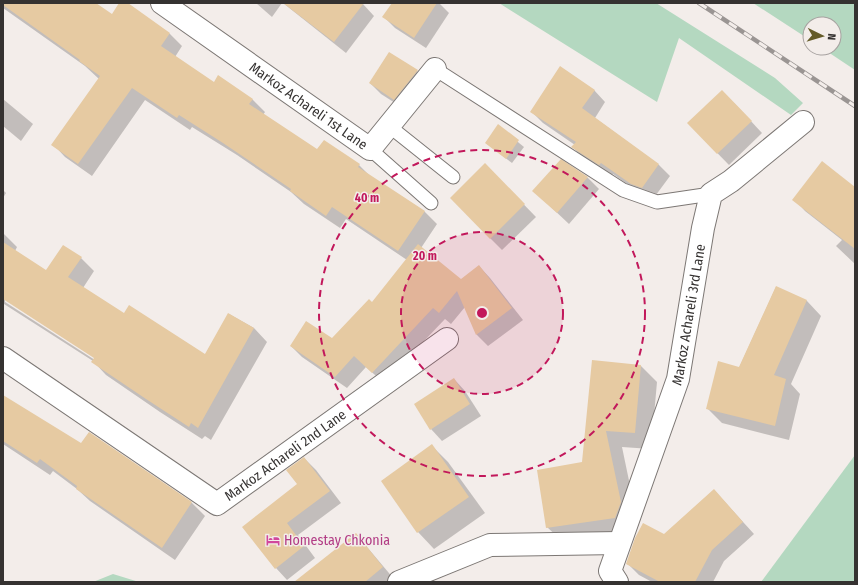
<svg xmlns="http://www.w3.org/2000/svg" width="858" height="585" font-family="'Fira Sans Condensed',sans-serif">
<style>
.green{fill:#b4d8c0}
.shadow{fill:#0003;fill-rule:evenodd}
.building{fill:#e6caa2}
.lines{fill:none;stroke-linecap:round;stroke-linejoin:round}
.lane-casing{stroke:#7c7774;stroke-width:15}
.street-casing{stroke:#7c7774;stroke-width:24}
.lane{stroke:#fff;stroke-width:13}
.street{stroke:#fff;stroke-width:22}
.rail-casing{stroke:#9a9593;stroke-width:4.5}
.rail{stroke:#f3edea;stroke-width:3;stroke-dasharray:9;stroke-linecap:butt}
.ring{fill:none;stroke:#c2185b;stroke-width:2;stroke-dasharray:7 5}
.labels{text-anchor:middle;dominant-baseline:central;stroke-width:3;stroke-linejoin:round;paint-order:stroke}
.street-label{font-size:14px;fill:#353231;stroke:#f3edea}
.hotel-label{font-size:14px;fill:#b23c85;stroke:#f3edea;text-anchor:start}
.centre{fill:#c2185b;stroke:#f3edea;stroke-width:2}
.ring-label{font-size:12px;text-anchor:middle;font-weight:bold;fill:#c2185b;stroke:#f3edea;stroke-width:3;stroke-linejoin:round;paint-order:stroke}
</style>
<rect width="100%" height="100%" fill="#f3edea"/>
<g class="green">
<polygon points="499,3 656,3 775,78 803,103 791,115 679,38 657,102"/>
<polygon points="753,3 855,3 855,70 822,48 834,48 834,24 810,24 810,40"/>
<polygon points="855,455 855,582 761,582"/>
<polygon points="113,574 139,582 93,582"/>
</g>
<g class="shadow">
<polygon points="3,3 94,3 112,15 121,3 126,3 170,34 182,46 175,57 214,83 252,99 265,112 263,115 318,151 324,141 359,165 370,176 424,211 437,224 421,248 461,281 479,266 490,278 523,320 488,346 477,335 465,307 451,324 445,319 384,383 366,367 347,388 302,357 291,346 332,339 372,303 407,260 346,219 340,228 304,204 291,192 237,155 192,127 190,130 145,100 92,176 65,157 53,144 99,79 85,66 3,8"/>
<polygon points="256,3 282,3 272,17"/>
<polygon points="283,3 362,3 374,16 346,53"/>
<polygon points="393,3 439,3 449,13 426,48 395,28 384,17"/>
<polygon points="389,53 417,71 429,83 406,110 381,94 370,83"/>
<polygon points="594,90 605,102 595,118 659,165 670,176 653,199 644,196 613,174 611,176 584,159 573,147 575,145 543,123 531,111"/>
<polygon points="3,99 33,124 21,141 3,126"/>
<polygon points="734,103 762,133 729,165 688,123"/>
<polygon points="498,126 524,147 512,163 486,143"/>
<polygon points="561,161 588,178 599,189 569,224 534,191"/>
<polygon points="496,176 536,217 502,250 490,238"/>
<polygon points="855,188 855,264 836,246 842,240 805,211 794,199"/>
<polygon points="3,190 6,193 3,198"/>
<path d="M 3,233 L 17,247 L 15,251 L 47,272 L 81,258 L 94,271 L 83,288 L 124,314 L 205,355 L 229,314 L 254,328 L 267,342 L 211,440 L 205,436 L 202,439 L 160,412 L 106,375 L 93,361 L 4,304 L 3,302 ZM 5,299 L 99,360 L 98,362 L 5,302 Z"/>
<polygon points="776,287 807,301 821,316 791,384 800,394 789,440 722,423 707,408 739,368"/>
<polygon points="593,361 641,366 657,382 651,449 622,447 637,519 632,534 564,543 547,527 583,463"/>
<polygon points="454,379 465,391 481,416 442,441 431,429"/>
<polygon points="3,397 81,445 89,433 192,503 205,516 175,560 90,501 77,489 53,471 50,475 3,444"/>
<polygon points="432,446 448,462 485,513 434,549 418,532 382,481"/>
<polygon points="304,458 316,470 341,503 298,535 315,558 287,580 276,568 244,527 298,484"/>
<polygon points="714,490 754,534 724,561 713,582 652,582 639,575 627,563 664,535"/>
<polygon points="356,534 394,579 391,582 316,582"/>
</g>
<g class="building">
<polygon points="3,3 96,3 112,14 119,3 128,3 170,33 161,46 214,82 218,75 253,99 249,104 317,149 324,140 360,164 358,167 425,211 398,251 332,207 326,216 290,191 291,189 223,143 179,115 177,118 132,88 78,164 51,145 100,76 79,61 80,60 3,5"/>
<polygon points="283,3 364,3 334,42"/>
<polygon points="392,3 437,3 414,38 382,17"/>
<polygon points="389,52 418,70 394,100 369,83"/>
<polygon points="560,66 595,90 582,108 659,164 642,188 631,184 601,163 599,165 571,147 576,142 530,112"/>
<polygon points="722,90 752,121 717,154 687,123"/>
<polygon points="498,124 519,140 506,159 485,143"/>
<polygon points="561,159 588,177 557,213 532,191"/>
<polygon points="822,161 855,187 855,249 792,200"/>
<polygon points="485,163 525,204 490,239 450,198"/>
<polygon points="3,242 46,270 63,245 82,257 68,277 124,313 129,305 205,354 228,313 254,328 198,428 191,423 189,427 146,399 91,362 94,358 3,299"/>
<polygon points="418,244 461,279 479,265 512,308 476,335 457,291 439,313 433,308 372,373 354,356 335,377 290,346 306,321 332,338 369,299 372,302"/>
<polygon points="776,286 807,300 774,375 786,379 775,426 706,409 718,361 739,367"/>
<polygon points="592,360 641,365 635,433 606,431 621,502 615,518 546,528 537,470 582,462"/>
<polygon points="454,378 470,404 430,430 414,404"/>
<polygon points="3,395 81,443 89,432 192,502 162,548 76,489 77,486 40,459 37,463 3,441"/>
<polygon points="432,444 469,497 417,533 381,481"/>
<polygon points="304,457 330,491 287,523 304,546 275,569 242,527 297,484 286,470"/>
<polygon points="714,489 743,522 712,550 695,582 660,582 626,564 635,538 643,523 664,534"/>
<polygon points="356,533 383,567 365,582 294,582"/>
</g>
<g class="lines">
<g class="lane-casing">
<g id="lane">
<polyline points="435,69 623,190 657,202 711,194"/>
<polyline points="389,126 453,177"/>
<polyline points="370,149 431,203"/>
</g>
</g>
<g class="street-casing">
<g id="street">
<path id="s1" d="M 162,3 L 370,149 L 435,69"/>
<path id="s2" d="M 3,358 L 217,504 L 447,339"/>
<polyline points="399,582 490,545 619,543"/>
<path id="s3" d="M 617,582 L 610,571 L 678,379 L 703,228 L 711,194 L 731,181 L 803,122"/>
</g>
</g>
<use href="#lane" class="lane"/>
<use href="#street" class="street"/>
<g class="rail-casing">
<polyline id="rail" points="699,3 855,106"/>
</g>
<use href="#rail" class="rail"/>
</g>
<circle cx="482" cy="313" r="81" fill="#c2185b" fill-opacity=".12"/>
<g class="ring">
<circle cx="482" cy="313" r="81"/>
<circle cx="482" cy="313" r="163"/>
</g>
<defs>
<g id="hotel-bare" transform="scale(1.08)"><path d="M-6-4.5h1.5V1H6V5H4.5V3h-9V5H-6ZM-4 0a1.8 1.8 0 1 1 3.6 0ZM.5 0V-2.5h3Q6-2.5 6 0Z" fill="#d1479c" stroke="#f3edea" stroke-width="2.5" paint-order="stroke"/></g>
</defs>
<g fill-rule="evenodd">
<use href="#hotel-bare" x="273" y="540"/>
</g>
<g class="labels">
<g class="street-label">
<text stroke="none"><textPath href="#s1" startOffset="179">Markoz Achareli 1st Lane</textPath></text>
<text stroke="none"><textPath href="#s3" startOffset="282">Markoz Achareli 3rd Lane</textPath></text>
<text stroke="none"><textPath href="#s2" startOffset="343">Markoz Achareli 2nd Lane</textPath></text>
</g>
<g class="hotel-label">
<text x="284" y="540">Homestay Chkonia</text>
</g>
</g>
<circle cx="482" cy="313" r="6" class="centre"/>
<g class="ring-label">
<text x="367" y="202">40 m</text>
<text x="425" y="260">20 m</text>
</g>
<rect width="858" height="585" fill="none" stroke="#353231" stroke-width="8"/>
<g transform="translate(822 36) rotate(95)"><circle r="19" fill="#f3edea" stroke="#a7a2a0"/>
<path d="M0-3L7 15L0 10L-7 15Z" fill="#645b28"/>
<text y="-6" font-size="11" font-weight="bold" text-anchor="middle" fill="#353231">N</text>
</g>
</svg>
